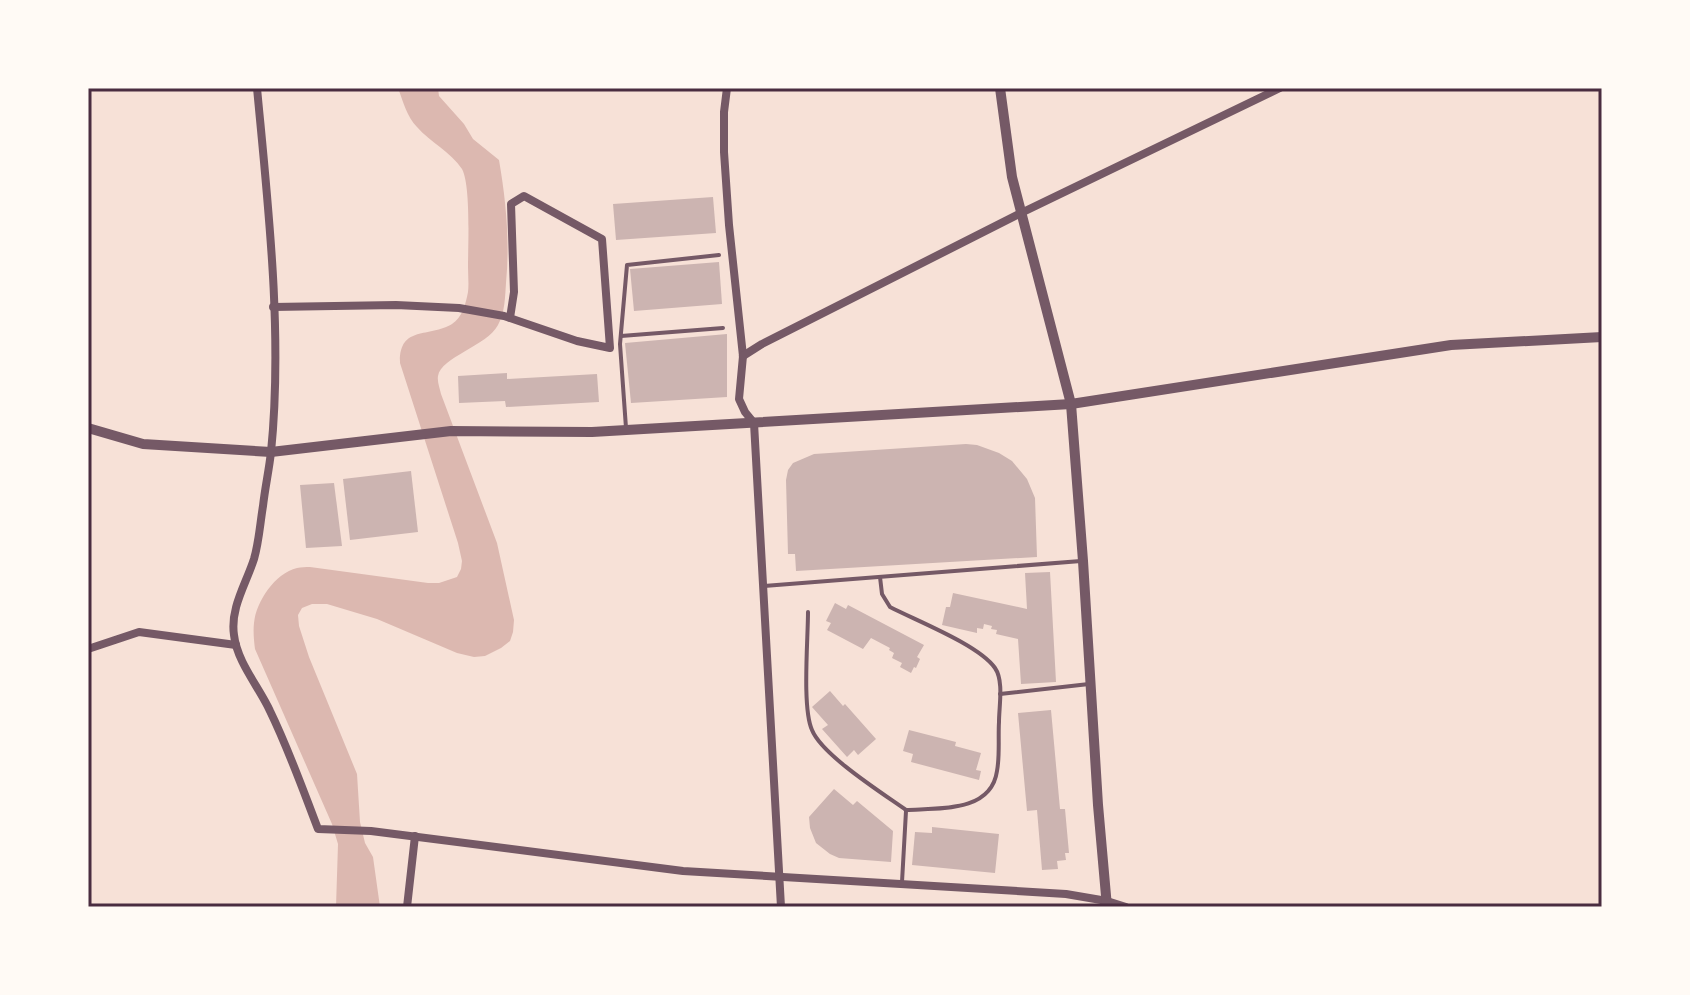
<svg xmlns="http://www.w3.org/2000/svg" width="1690" height="995" font-family="'Exo 2',sans-serif">
<style>
.water{fill:#dcb8b0}
.building{fill:#ccb4b1}
.lines{fill:none;stroke-linecap:round;stroke-linejoin:round}
.service{stroke:#755966;stroke-width:4}
.minor{stroke:#755966;stroke-width:8}
.tertiary{stroke:#755966;stroke-width:10}
.neatline{fill:none;stroke:#4a2c40;stroke-width:3}
</style>
<rect width="100%" height="100%" fill="#f7e1d7"/>
<path class="water" d="M 398,88 L 438,88 L 439,96 L 464,124 L 473,139 L 499,160 C 506,201 510,241 506,283 C 505,297 505,312 498,325 C 487,346 441,357 438,376 C 437,382 440,389 441,394 L 497,543 L 514,620 L 513,632 L 510,641 L 501,648 L 485,656 L 474,657 L 457,653 L 377,619 L 327,604 L 312,604 L 302,608 L 298,615 L 299,626 L 309,657 L 357,774 L 360,822 L 365,843 L 373,857 L 380,907 L 336,907 L 338,844 L 332,824 L 255,649 C 254,641 253,631 254,623 C 256,602 275,573 297,568 C 301,567 306,567 310,567 L 428,583 L 439,583 L 457,577 L 461,569 L 462,561 L 458,543 L 400,363 C 399,325 429,338 452,324 C 462,318 466,303 468,292 C 469,284 468,275 468,267 C 468,246 471,186 462,169 C 451,152 430,142 417,127 C 407,117 403,101 398,88 Z"/>
<g class="building">
<polygon points="713,197 716,233 616,240 613,204"/>
<polygon points="719,262 722,304 634,311 630,269"/>
<polygon points="727,334 727,397 631,403 625,343"/>
<polygon points="507,373 507,379 597,374 599,402 506,407 505,401 459,403 458,376"/>
<polygon points="966,444 977,445 999,453 1012,461 1027,479 1035,498 1037,557 796,571 795,554 788,554 786,480 788,470 793,463 814,454"/>
<polygon points="411,471 418,532 350,540 343,479"/>
<polygon points="334,483 342,546 306,548 300,485"/>
<polygon points="1050,572 1056,682 1021,684 1018,639 996,634 997,630 991,629 992,626 984,624 983,629 977,628 977,633 942,625 946,607 950,607 953,593 1027,609 1025,573"/>
<polygon points="835,603 846,609 848,605 924,645 917,657 920,659 916,668 914,667 911,673 900,667 902,663 892,658 894,653 889,650 890,648 871,638 863,649 827,630 831,623 826,621"/>
<polygon points="830,691 843,706 845,704 876,739 858,755 854,750 847,757 822,729 828,725 812,707"/>
<polygon points="1051,710 1060,809 1065,809 1069,853 1065,853 1066,860 1057,861 1058,869 1042,870 1037,810 1027,811 1018,713"/>
<polygon points="909,730 956,742 955,746 981,753 976,770 981,771 979,780 911,762 913,754 903,751"/>
<polygon points="834,789 853,805 857,801 893,831 891,862 839,858 830,854 816,843 810,828 809,817"/>
<polygon points="932,827 999,834 995,873 912,865 915,832 932,833"/>
</g>
<g class="lines">
<g class="service">
<polyline points="621,336 723,328"/>
<polyline points="626,428 620,344 627,265 719,255"/>
<polyline points="764,586 1081,561"/>
<path d="M 808,612 C 808,640 802,708 812,730 C 822,755 882,793 906,810 C 938,808 991,813 997,771 C 1000,755 998,738 999,722 C 999,706 1004,681 995,668 C 979,645 917,621 890,607 L 882,594 L 880,577"/>
<polyline points="1000,694 1089,684"/>
<polyline points="902,882 906,811"/>
</g>
<g class="minor">
<path d="M 257,88 C 268,205 283,334 271,452 C 269,470 265,488 263,506 C 260,524 259,542 254,559 C 246,584 230,608 234,635 C 237,662 259,687 270,711 C 289,750 303,790 318,829 L 371,831 L 683,871 L 1066,894 L 1107,901 L 1126,907"/>
<polyline points="727,88 724,112 724,152 729,225 743,356 739,399 745,412 754,423 781,907"/>
<polyline points="273,307 396,305 459,308 504,316 577,341 610,348 602,239 524,196 511,204 514,292 510,318"/>
<polyline points="743,356 762,344 1021,213 1280,88"/>
<polyline points="88,649 139,632 236,645"/>
<polyline points="407,907 415,836"/>
</g>
<g class="tertiary">
<polyline points="1000,88 1012,177 1071,404 1083,561 1098,805 1107,907"/>
<polyline points="88,428 143,444 271,452 451,431 592,432 1071,404 1451,345 1602,337"/>
</g>
</g>
<rect width="1690" height="995" fill="none" stroke="#fffaf5" stroke-width="180"/>
<rect x="90" y="90" width="1510" height="815" class="neatline"/>
</svg>
